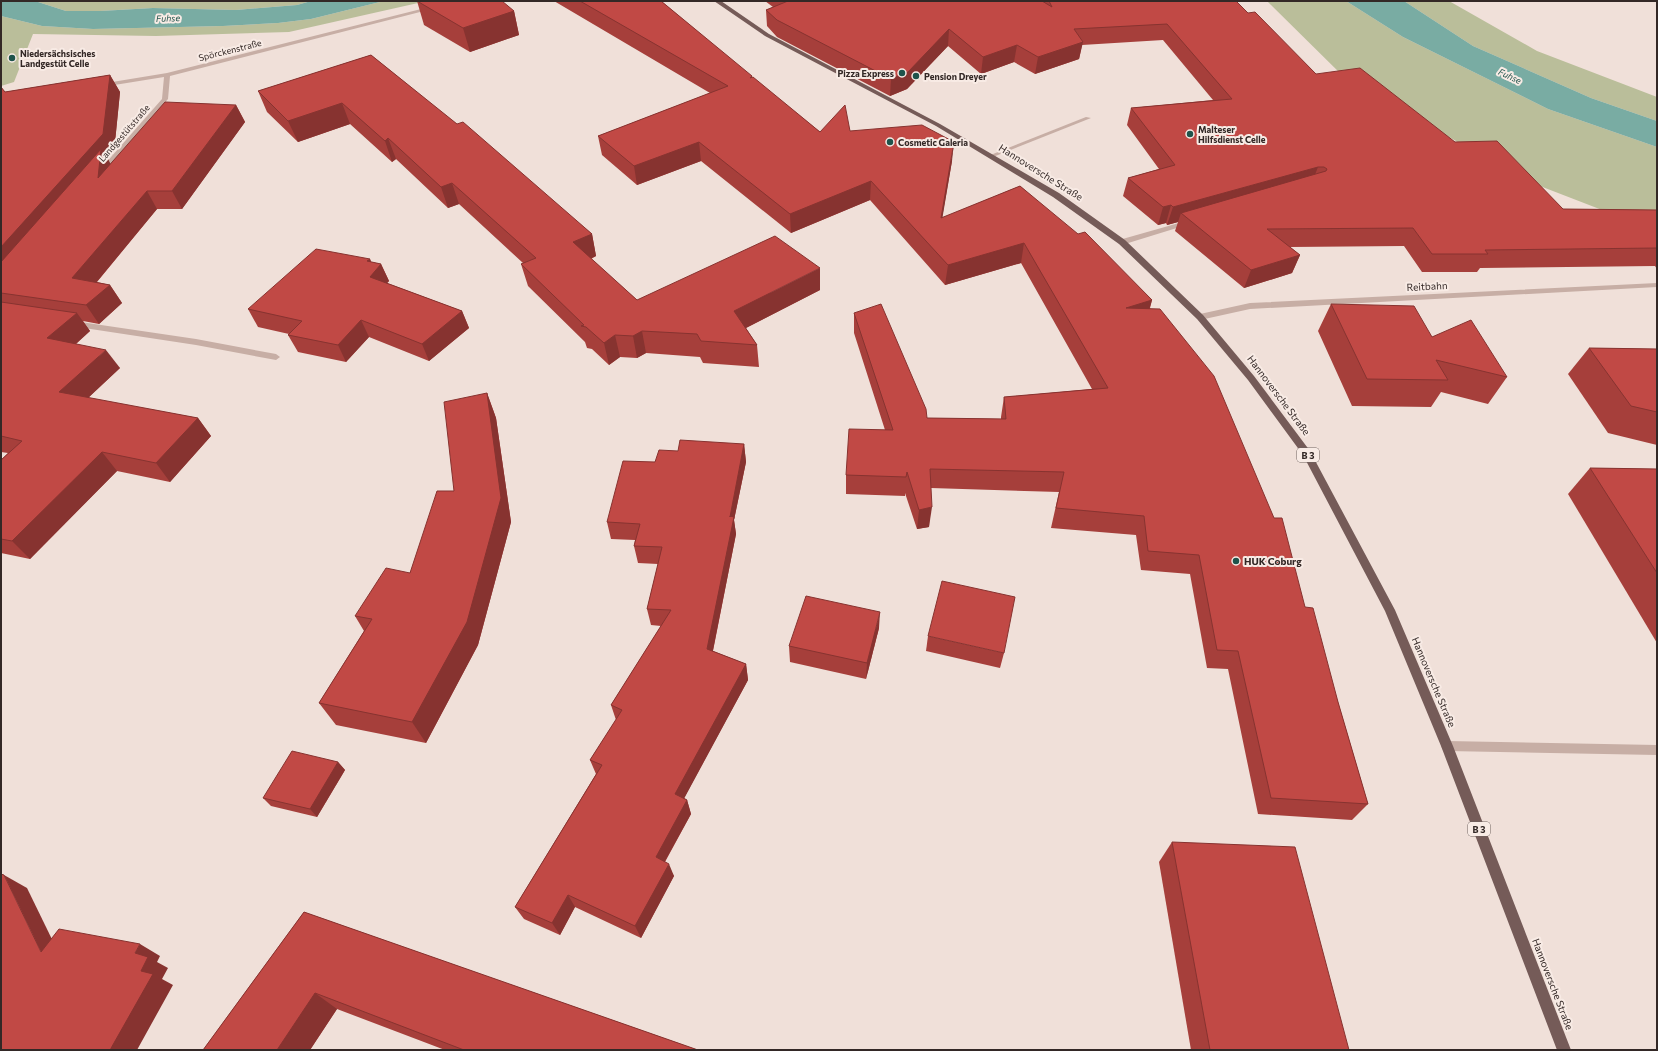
<svg xmlns="http://www.w3.org/2000/svg" width="1658" height="1051" font-family="Commissioner,sans-serif">
<style>
.green{fill:#babe9a}
.water{fill:#79aca3}
.lines{fill:none;stroke-linecap:round;stroke-linejoin:round}
.minor{fill:#c7aea5;fill-rule:evenodd}
.major{fill:#755b58;fill-rule:evenodd}
.wall{fill:#a63f3b}
.shaded-wall{fill:#873330}
.building{fill:#c14945;stroke:#873330}
.poi-dot{fill:#1e534b;stroke:#f8ebe5;stroke-width:1.5}
.labels{text-anchor:middle;dominant-baseline:central;stroke-width:4;stroke-linejoin:round;paint-order:stroke}
.far-water-label{font-size:9px;font-style:italic;fill:#1e534b;stroke:#f8ebe5}
.far-street-label{font-size:9px;fill:#332826;stroke:#f8ebe5}
.far-poi-label{font-size:9px;font-weight:bold;fill:#332826;stroke:#f8ebe5;text-anchor:start}
.shield{fill:#f8ebe5;stroke:#6e625f;stroke-width:1}
.shield-label{font-size:9px;font-weight:bold;fill:#332826}
.street-label{font-size:10px;fill:#332826;stroke:#f8ebe5}
.poi-label{font-size:10px;font-weight:bold;fill:#332826;stroke:#f8ebe5;text-anchor:start}
</style>
<rect width="100%" height="100%" fill="#f0e0d9"/>
<g class="green">
<polygon points="35,1 311,1 297,5 236,10 153,8 100,11 66,11"/>
<polygon points="384,1 427,1 289,32 156,36 33,34 14,82 1,86 1,16 42,26 93,29 223,26 278,23 311,19"/>
<polygon points="1267,1 1346,1 1403,37 1548,109 1657,147 1657,224 1615,215 1527,181 1346,79"/>
<polygon points="1404,1 1449,1 1537,51 1657,97 1657,121 1591,98 1473,46"/>
</g>
<g class="water">
<polygon points="1,1 35,1 66,11 100,11 153,8 236,10 297,5 311,1 384,1 311,19 278,23 223,26 93,29 42,26 1,16"/>
<polygon points="1346,1 1404,1 1473,46 1591,98 1657,121 1657,147 1548,109 1403,37"/>
</g>
<g class="lines">
<g class="minor">
<polygon points="453,1 463,1 170,76 168,99 103,174 97,173 162,99 164,77 102,87 99,85 100,84 167,73"/>
<polygon points="1086,117 1091,118 993,157 988,156"/>
<polygon points="1186,221 1192,221 1193,223 1125,244 1122,244 1118,242 1119,240"/>
<polygon points="1657,283 1657,287 1250,309 1200,320 1196,317 1200,314 1250,303"/>
<polygon points="74,321 196,339 276,354 280,357 276,360 196,345 71,326 70,324 71,322"/>
<polygon points="1447,741 1657,745 1657,755 1447,751 1443,750 1441,746 1443,742"/>
</g>
<polygon class="major" points="714,1 721,1 769,34 940,124 1059,193 1125,240 1203,315 1254,376 1310,451 1395,610 1453,746 1571,1050 1557,1050 1441,746 1385,611 1303,455 1248,380 1197,319 1119,244 1053,197 936,126 765,36"/>
</g>
<g class="wall">
<polygon points="417,1 514,11 519,35 470,52 424,25"/>
<polygon points="554,1 661,1 752,77 820,132 850,131 952,161 942,218 1020,186 1152,300 1150,308 1305,607 1338,702 1368,804 1352,820 1258,814 1228,669 1207,668 1190,574 1141,570 1136,535 1051,528 1059,492 931,488 929,527 917,529 905,493 905,496 846,494 846,475 885,430 854,333 854,313 927,418 1001,419 1001,417 1004,397 1092,389 1021,263 945,285 870,200 791,233 701,161 637,185 602,155 598,136 710,93"/>
<polygon points="765,1 1236,1 1248,13 1316,74 1455,142 1563,209 1657,210 1657,269 1655,266 1480,268 1477,272 1422,272 1404,246 1290,247 1300,255 1292,273 1244,288 1175,231 1178,222 1167,225 1166,223 1158,225 1123,196 1128,178 1159,169 1127,125 1131,108 1213,100 1163,40 1082,45 1079,59 1035,74 1014,62 981,74 948,46 907,89 890,96 777,37 767,26 766,10 773,7"/>
<polygon points="371,55 592,234 596,256 591,259 637,300 820,290 746,328 757,345 759,367 703,363 700,357 646,353 637,358 620,357 609,365 592,349 587,348 585,342 528,286 521,264 523,263 459,204 448,208 396,159 392,162 350,124 298,142 267,112 258,91"/>
<polygon points="110,75 120,92 114,152 108,159 110,164 236,105 245,122 182,209 157,209 97,282 110,285 122,303 99,324 83,321 90,331 76,344 120,368 88,398 198,418 211,436 170,482 117,471 30,559 1,553 1,460 8,453 1,452 1,87 5,92"/>
<polygon points="370,259 371,262 381,264 389,281 387,283 462,311 469,328 429,361 369,337 346,362 298,352 288,335 289,334 258,327 248,309"/>
<polygon points="1331,304 1432,337 1507,377 1488,404 1441,392 1431,407 1352,406 1318,331"/>
<polygon points="1589,348 1657,349 1657,445 1608,433 1568,374"/>
<polygon points="487,393 496,418 511,522 478,645 426,743 336,725 319,703 364,631 355,616 410,573 454,491"/>
<polygon points="744,444 746,462 734,520 736,534 713,651 746,664 748,680 684,798 687,800 691,814 665,862 674,876 641,938 575,907 560,935 524,919 515,907 596,774 590,760 616,720 611,705 661,626 651,625 647,609 658,564 638,563 634,546 635,540 611,539 607,522 655,462 678,451"/>
<polygon points="1590,468 1657,469 1657,643 1568,494"/>
<polygon points="879,628 866,679 790,662 789,646"/>
<polygon points="928,636 1004,653 1000,668 926,651"/>
<polygon points="338,762 345,770 317,817 271,806 263,798"/>
<polygon points="1172,842 1349,1050 1191,1050 1159,862"/>
<polygon points="304,912 698,1050 445,1050 337,1009 310,1050 203,1050"/>
</g>
<g class="shaded-wall">
<polygon points="514,11 519,35 470,52 463,28"/>
<polygon points="949,29 948,46 907,89 890,96 891,79"/>
<polygon points="1083,42 1079,59 1035,74 1038,57"/>
<polygon points="1017,45 1014,62 981,74 983,57"/>
<polygon points="110,75 120,92 114,152 108,159 112,167 1,282 1,247"/>
<polygon points="342,103 350,124 298,142 288,121"/>
<polygon points="236,105 245,122 182,209 172,191"/>
<polygon points="388,138 396,159 392,162 385,141"/>
<polygon points="699,142 701,161 637,185 634,166"/>
<polygon points="954,142 952,161 939,238 941,218"/>
<polygon points="1318,167 1311,185 1181,213 1178,222 1167,225 1173,207"/>
<polygon points="871,181 870,200 791,233 790,214"/>
<polygon points="452,183 459,204 448,208 441,187"/>
<polygon points="147,191 157,209 85,296 72,278"/>
<polygon points="1171,205 1166,223 1158,225 1163,207"/>
<polygon points="592,234 596,256 578,264 573,242"/>
<polygon points="1024,243 1021,263 945,285 948,265"/>
<polygon points="1300,255 1292,273 1244,288 1251,270"/>
<polygon points="370,259 375,271 381,264 389,281 377,294 370,277 367,261"/>
<polygon points="820,268 820,290 736,333 734,311"/>
<polygon points="110,285 122,303 99,324 86,305"/>
<polygon points="1152,300 1146,320 1126,308"/>
<polygon points="462,311 469,328 429,361 422,344"/>
<polygon points="77,313 90,331 61,357 47,338"/>
<polygon points="361,320 369,337 346,362 338,345"/>
<polygon points="642,331 646,353 637,358 633,336"/>
<polygon points="615,335 620,357 609,365 604,343"/>
<polygon points="106,350 120,368 74,411 59,392"/>
<polygon points="487,393 496,418 511,522 478,645 426,743 412,722"/>
<polygon points="198,418 211,436 170,482 156,463"/>
<polygon points="744,444 746,462 734,520 736,534 710,665 707,649 730,517"/>
<polygon points="102,452 117,471 30,559 12,541"/>
<polygon points="932,507 929,527 917,529 919,510"/>
<polygon points="880,612 879,628 866,679 867,663"/>
<polygon points="746,664 748,680 679,808 675,794"/>
<polygon points="338,762 345,770 317,817 310,809"/>
<polygon points="687,800 691,814 660,870 656,857"/>
<polygon points="669,864 674,876 641,938 635,926"/>
<polygon points="4,875 27,888 64,964 41,952"/>
<polygon points="568,895 575,907 560,935 552,923"/>
<polygon points="140,944 160,956 157,962 168,968 162,979 173,985 137,1050 110,1050 141,971 135,953"/>
<polygon points="315,993 337,1009 310,1050 277,1050"/>
</g>
<g class="building">
<polygon points="417,1 502,1 514,11 463,28"/>
<polygon points="580,1 661,1 752,76 750,78 753,77 820,132 845,105 850,131 922,125 954,142 941,218 1020,186 1078,234 1085,232 1152,300 1126,308 1160,309 1214,376 1274,518 1282,518 1305,607 1313,608 1338,702 1368,804 1271,798 1238,651 1217,650 1199,555 1148,551 1144,516 1056,508 1064,472 930,469 932,507 919,510 907,472 906,477 846,475 849,429 893,430 854,313 881,304 926,409 927,418 1006,419 1004,397 1108,388 1024,243 948,265 871,181 790,214 699,142 634,166 598,136 728,86"/>
<polygon points="788,1 1042,1 1052,7 1049,1 1236,1 1248,13 1255,12 1316,74 1360,68 1455,142 1497,141 1563,209 1657,210 1657,248 1485,250 1488,254 1432,254 1413,228 1267,229 1300,255 1251,270 1181,213 1326,171 1327,169 1324,167 1318,167 1173,207 1171,205 1163,207 1128,178 1175,165 1131,108 1232,99 1167,24 1074,29 1083,42 1038,57 1017,45 983,57 949,29 908,72 891,79 777,20 766,10"/>
<polygon points="371,55 457,124 463,122 592,234 573,242 637,300 775,236 820,268 734,311 757,345 701,341 697,334 642,331 633,336 615,335 604,343 586,327 581,326 584,325 521,264 536,258 452,183 441,187 388,138 385,141 342,103 288,121 258,91"/>
<polygon points="110,75 103,134 1,247 1,87 5,92"/>
<polygon points="165,102 236,105 172,191 147,191 72,278 110,285 86,305 1,293 1,262 101,149 98,178"/>
<polygon points="316,249 370,259 367,261 381,264 370,277 462,311 422,344 361,320 338,345 288,335 302,321 248,309"/>
<polygon points="1,302 77,313 47,338 106,350 59,392 198,418 156,463 102,452 12,541 1,539 1,460 22,441 1,436"/>
<polygon points="1331,304 1414,306 1432,337 1471,320 1507,377 1436,360 1448,380 1367,379"/>
<polygon points="1589,348 1657,349 1657,412 1631,406"/>
<polygon points="487,393 501,498 467,622 412,722 319,703 372,619 355,616 386,568 410,573 437,491 454,491 444,402"/>
<polygon points="680,440 744,444 730,517 730,516 734,517 707,649 746,664 675,794 687,800 656,857 669,864 635,926 568,895 552,923 515,907 602,765 590,760 622,710 611,705 671,610 647,609 662,547 634,546 640,524 607,522 623,461 655,462 659,450 678,451"/>
<polygon points="1590,468 1657,469 1657,573"/>
<polygon points="942,581 1015,597 1004,653 928,636"/>
<polygon points="806,596 880,612 867,663 789,646"/>
<polygon points="292,751 338,762 310,809 263,798"/>
<polygon points="1172,842 1295,847 1349,1050 1210,1050"/>
<polygon points="1,874 4,875 41,952 59,929 140,944 135,953 148,957 141,971 153,974 110,1050 1,1050"/>
<polygon points="304,912 698,1050 464,1050 315,993 277,1050 203,1050"/>
</g>
<g class="poi-dot">
<circle cx="12" cy="58" r="4"/>
<circle cx="902" cy="73" r="4"/>
<circle cx="916" cy="76" r="4"/>
<circle cx="1190" cy="134" r="4"/>
<circle cx="890" cy="142" r="4"/>
<circle cx="1236" cy="561" r="4"/>
</g>
<g class="labels">
<g class="far-water-label">
<text transform="translate(168 18) rotate(-2)">Fuhse</text>
<text transform="translate(1510 76) rotate(25)">Fuhse</text>
</g>
<g class="far-street-label">
<text transform="translate(230 50) rotate(-14)">Spörckenstraße</text>
<text transform="translate(124 133) rotate(-49)">Landgestütstraße</text>
</g>
<g class="far-poi-label">
<text x="20" y="53">Niedersächsisches<tspan x="20" dy="10">Landgestüt Celle</tspan></text>
<text x="894" y="73" text-anchor="end">Pizza Express</text>
<text x="924" y="76">Pension Dreyer</text>
<text x="1198" y="129">Malteser<tspan x="1198" dy="10">Hilfsdienst Celle</tspan></text>
<text x="898" y="142">Cosmetic Galeria</text>
</g>
<g class="shield">
<rect x="1297" y="448" width="22" height="14" rx="3"/>
<rect x="1468" y="822" width="22" height="14" rx="3"/>
</g>
<g class="shield-label">
<text x="1308" y="455">B 3</text>
<text x="1479" y="829">B 3</text>
</g>
<g class="street-label">
<text transform="translate(1041 172) rotate(32)">Hannoversche Straße</text>
<text transform="translate(1427 286) rotate(-3)">Reitbahn</text>
<text transform="translate(1279 395) rotate(53)">Hannoversche Straße</text>
<text transform="translate(1434 682) rotate(67)">Hannoversche Straße</text>
<text transform="translate(1553 984) rotate(69)">Hannoversche Straße</text>
</g>
<g class="poi-label">
<text x="1244" y="561">HUK Coburg</text>
</g>
</g>
<rect width="1658" height="1051" fill="none" stroke="#332826" stroke-width="4"/>
</svg>
